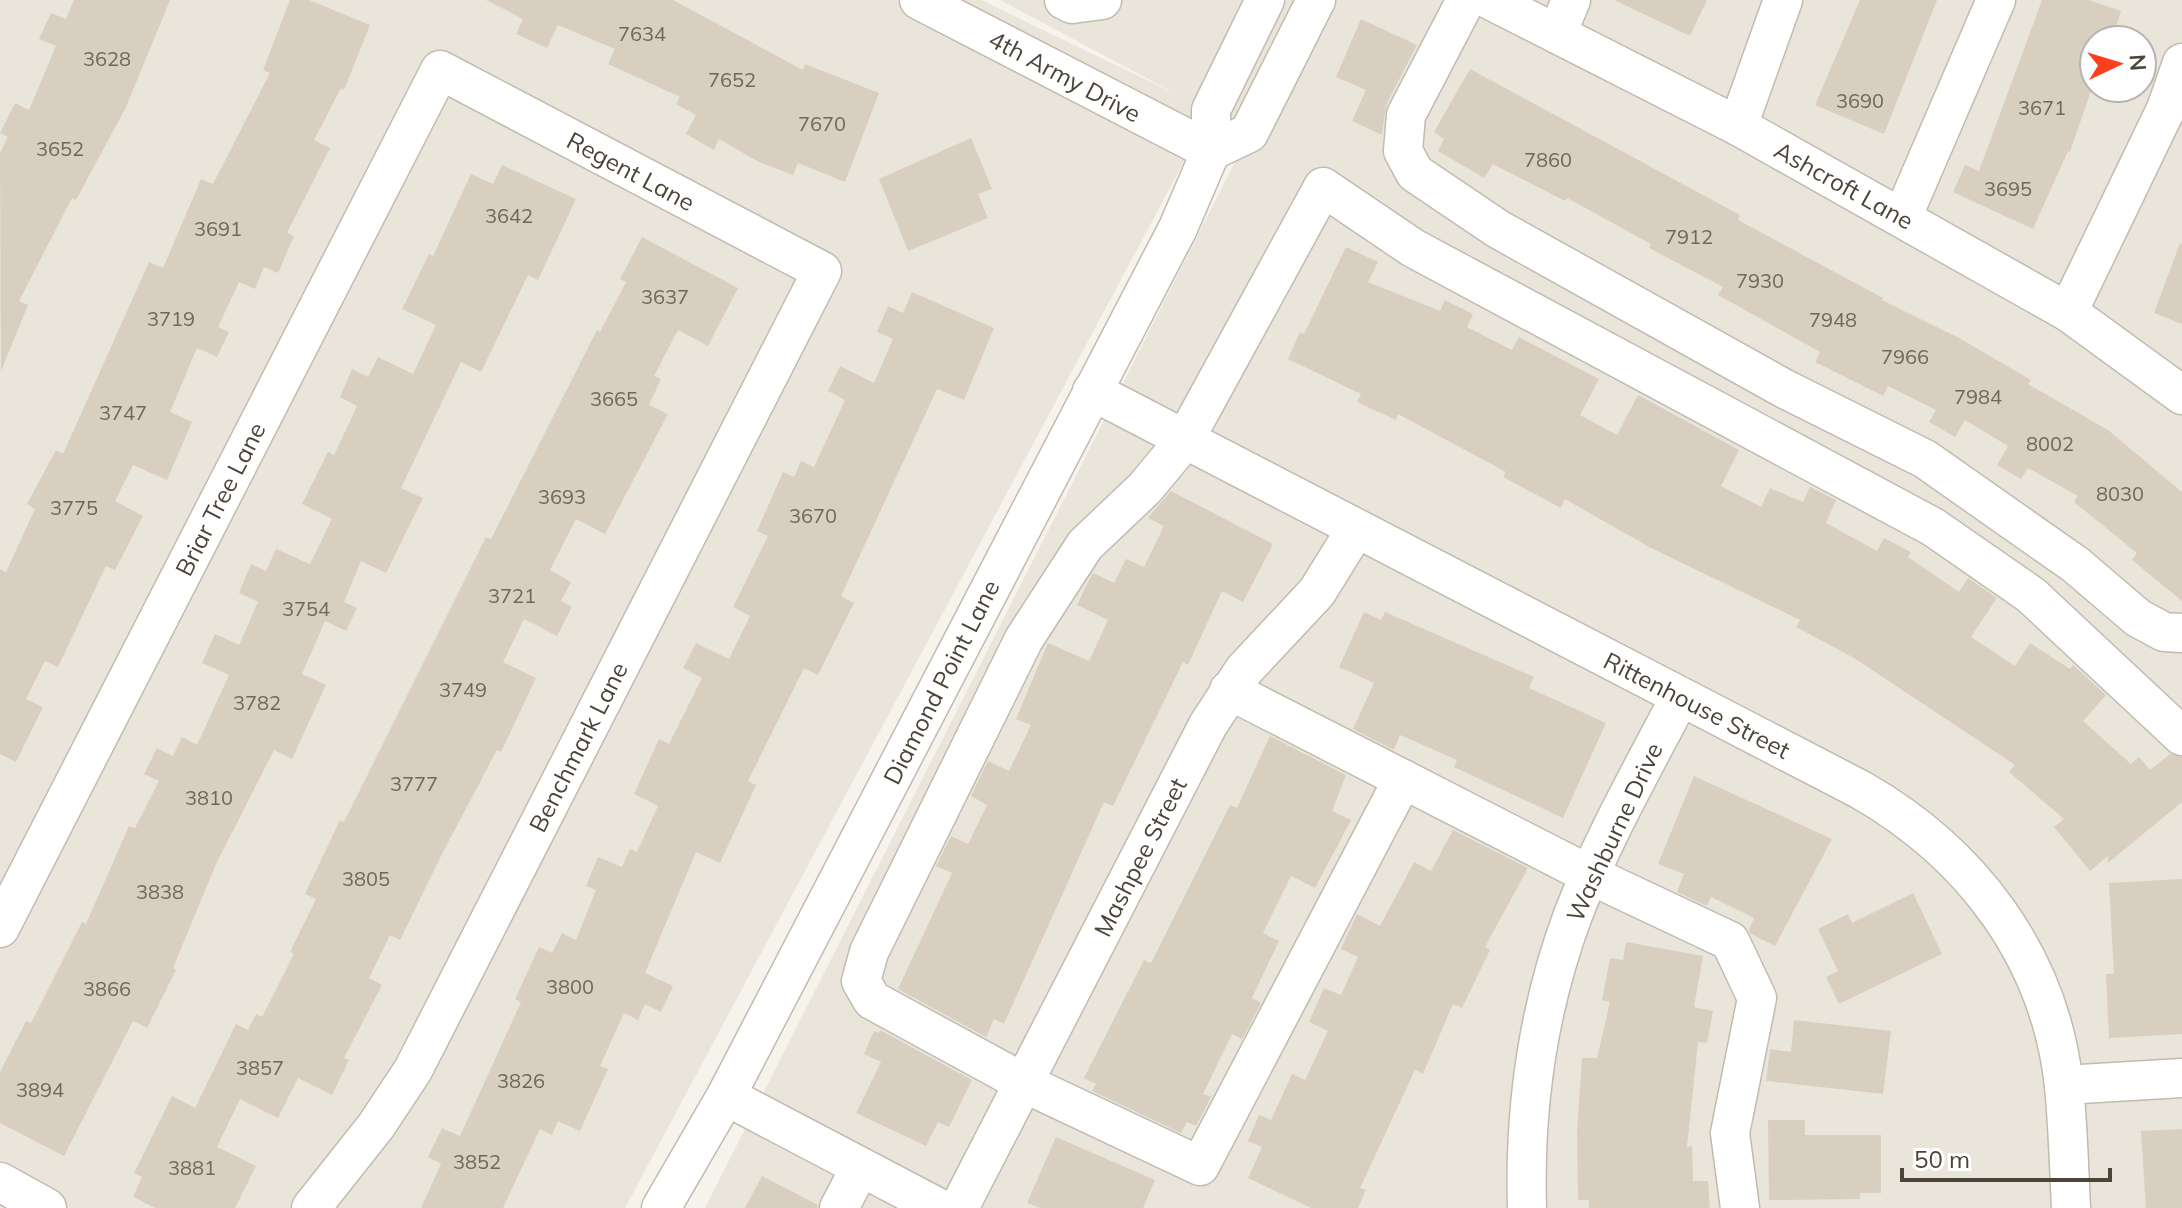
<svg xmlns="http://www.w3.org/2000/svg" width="2182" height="1208" font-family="Mulish,sans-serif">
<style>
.residential{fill:#eae5da;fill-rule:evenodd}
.building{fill:#d8cfc1}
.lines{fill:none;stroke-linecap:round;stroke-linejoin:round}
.minor-casing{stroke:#c2bbae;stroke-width:41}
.minor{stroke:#fff;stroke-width:38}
.labels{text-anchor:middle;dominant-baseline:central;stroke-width:8;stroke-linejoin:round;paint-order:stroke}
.number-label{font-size:20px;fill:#6e675b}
.street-label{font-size:24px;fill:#4b4439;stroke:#fff}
</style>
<rect width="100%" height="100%" fill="#f6f3ec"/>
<path class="residential" d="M 0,0 L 981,0 L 1180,96 L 1000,0 L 2182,0 L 2182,1208 L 705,1208 L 1249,134 L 1211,111 L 625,1208 L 0,1208 ZM 2094,40 L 2142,40 L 2142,88 L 2094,88 Z"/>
<g class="building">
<polygon points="74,0 170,0 126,107 76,200 72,198 19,301 28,305 1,371 0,153 8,137 0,133 15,103 29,110 56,46 39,39 51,13 66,19"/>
<polygon points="290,0 309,0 370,25 344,90 341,88 314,140 330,148 287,233 294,236 278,273 264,267 255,289 239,282 218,327 229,332 217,357 197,348 170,412 192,422 167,480 133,465 115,501 143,516 115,570 106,566 58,667 45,661 26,699 43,707 16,762 0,754 0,569 6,572 35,509 27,504 56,450 63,454 149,262 163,268 201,179 213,184 270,73 263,70"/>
<polygon points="486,0 673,0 803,70 805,64 879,93 845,182 798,163 793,175 759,162 719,139 714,150 686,134 696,115 676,104 680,97 608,64 615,49 558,25 547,48 516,34 523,19"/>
<polygon points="1614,0 1707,0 1690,36"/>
<polygon points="1860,0 1937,0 1884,134 1815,105"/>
<polygon points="2042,0 2089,0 2121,11 2112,40 2094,40 2094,82 2070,152 2068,151 2033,229 1953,192 1965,165 1979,171"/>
<polygon points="1361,19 1417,45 1386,105 1382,135 1352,121 1366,90 1336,77"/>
<polygon points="1470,69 1740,215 1738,220 1883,298 1882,300 1961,339 2031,380 2028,384 2108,430 2182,492 2182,601 2132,560 2137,553 2074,502 2078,496 2028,468 2021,479 1997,465 2008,446 1965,420 1955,437 1929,422 1936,410 1888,386 1883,396 1815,362 1820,352 1718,295 1723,287 1649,248 1651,244 1567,198 1565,201 1493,164 1484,178 1438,151 1444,139 1434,132"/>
<polygon points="971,138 992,189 978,194 988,218 908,251 879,179"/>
<polygon points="502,165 576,199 538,280 528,275 481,372 461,362 401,488 423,498 386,573 361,561 344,602 357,608 346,631 325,621 302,674 326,685 292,759 274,750 216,864 173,968 176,970 147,1028 133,1021 64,1156 0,1123 0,1072 26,1021 31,1023 82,922 86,924 129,826 135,828 159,781 144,774 157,748 173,756 182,737 197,745 229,675 202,663 215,634 239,645 258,602 239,593 251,564 266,571 276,549 310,564 332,519 302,504 328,452 334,455 357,406 340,397 352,369 368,377 378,357 413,374 436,325 402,309 429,254 433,256 471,174 493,184"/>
<polygon points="642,237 738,288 708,346 678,330 654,376 661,379 649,405 668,414 605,534 576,519 550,570 571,582 561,601 572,607 557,636 524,619 503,662 536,678 501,752 497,750 444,850 400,940 390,935 369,978 382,985 344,1058 349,1060 332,1095 298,1078 278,1118 240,1099 217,1147 256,1166 235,1208 155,1208 133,1197 142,1177 134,1173 172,1096 195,1108 236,1024 248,1030 256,1014 262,1017 294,954 290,952 316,899 305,894 340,820 344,822 486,537 491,539 597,330 600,332 626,282 620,279"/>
<polygon points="2180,243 2182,244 2182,324 2154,313"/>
<polygon points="1346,247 1378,262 1368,282 1440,311 1445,300 1473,314 1467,327 1512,350 1519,337 1599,379 1580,415 1617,435 1638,395 1739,450 1721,486 1761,507 1770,488 1803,502 1810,487 1836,500 1826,523 1877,551 1884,538 1911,552 1908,557 1959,592 1968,578 1997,598 1971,637 2015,666 2030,643 2070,669 2073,665 2106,695 2083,721 2131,764 2139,757 2150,770 2170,754 2182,757 2182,802 2108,863 2108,856 2090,871 2054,827 2064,819 2009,772 2015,765 1854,658 1796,627 1800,620 1651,548 1565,499 1561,508 1503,477 1506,472 1398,414 1396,420 1357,402 1361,394 1288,359 1300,332 1304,334"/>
<polygon points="912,292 994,328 964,400 937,389 841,596 854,603 818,675 804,668 748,781 756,785 720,863 696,852 645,973 673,986 661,1012 645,1004 638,1020 624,1013 600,1066 608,1069 580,1131 558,1121 552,1135 540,1129 503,1208 421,1208 441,1164 428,1157 442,1128 460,1136 521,1002 515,999 539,947 552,953 562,933 576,940 596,890 586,886 598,857 622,867 630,849 637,852 658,806 634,794 659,739 669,744 702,678 683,668 696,643 729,659 750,616 733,607 768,536 757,531 783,472 794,477 801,461 814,467 845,400 828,391 840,366 874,383 893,339 877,332 888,306 903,313"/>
<polygon points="1171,491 1273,544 1243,602 1222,591 1188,665 1183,662 1113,806 1104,802 1004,1024 994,1019 986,1037 898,989 952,873 936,866 951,836 968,844 987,805 971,796 988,761 1009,771 1031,725 1016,719 1048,643 1089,661 1108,620 1077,605 1089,580 1093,573 1114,583 1126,559 1144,567 1164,526 1148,518"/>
<polygon points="1364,612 1381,620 1385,612 1534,677 1529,688 1606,723 1563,818 1454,767 1457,760 1400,735 1394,750 1353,729 1374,683 1339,667"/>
<polygon points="1270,736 1346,775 1332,811 1351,820 1315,888 1291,876 1263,933 1279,941 1252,998 1261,1003 1242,1039 1232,1034 1203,1094 1211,1097 1196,1126 1187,1122 1181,1133 1092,1091 1096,1084 1084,1078 1144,960 1151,963 1230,805 1237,808"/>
<polygon points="1694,776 1832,839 1775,946 1751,934 1749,930 1754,918 1711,897 1707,906 1677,892 1684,874 1658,864"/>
<polygon points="1453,830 1528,868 1485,947 1490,950 1462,1008 1453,1004 1423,1074 1415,1070 1360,1188 1366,1190 1358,1208 1311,1208 1248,1178 1262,1147 1248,1141 1259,1115 1271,1120 1292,1074 1305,1080 1328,1031 1309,1022 1324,988 1341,995 1358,957 1341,949 1357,914 1380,926 1414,862 1431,871"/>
<polygon points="2182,879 2182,1034 2109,1038 2106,974 2114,974 2109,883"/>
<polygon points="1913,893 1942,954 1839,1004 1826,977 1838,971 1818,929 1848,914 1852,923"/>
<polygon points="1626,942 1703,956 1694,1007 1713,1011 1707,1043 1698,1042 1687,1147 1692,1146 1693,1181 1708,1181 1710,1208 1589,1208 1589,1200 1578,1200 1577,1132 1582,1058 1597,1058 1610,1002 1602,1000 1610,958 1623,960"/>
<polygon points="1794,1020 1891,1031 1883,1094 1766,1081 1770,1049 1791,1052"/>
<polygon points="880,1030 972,1080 949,1127 938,1122 926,1146 856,1113 881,1062 864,1054 874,1031 879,1033"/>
<polygon points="1768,1120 1805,1120 1805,1135 1881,1135 1881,1193 1860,1193 1860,1199 1769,1200"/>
<polygon points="2182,1129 2182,1208 2146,1208 2141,1131"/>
<polygon points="1056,1137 1155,1180 1143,1208 1040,1208 1027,1203"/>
<polygon points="762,1176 818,1205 817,1208 745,1208"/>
</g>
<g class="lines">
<g class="minor-casing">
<g id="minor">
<polyline points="919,0 1211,151"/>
<polyline points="1064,0 1072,4 1102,0"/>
<polyline points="1466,0 1406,115 1403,151 1415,173 1498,229 1783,388 1925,459 2076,565 2138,618 2164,632 2182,633"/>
<polyline points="1490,0 1738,126 2068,312 2182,395"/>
<polyline points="1557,34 1571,0"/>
<polyline points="1738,126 1783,0"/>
<polyline points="1211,151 1249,133 1316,0"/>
<polyline points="1902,218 1996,0"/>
<polyline points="2068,312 2166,109 2182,63"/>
<path d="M 1092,391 L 1861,790 C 1971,853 2050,956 2064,1086 C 2068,1126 2069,1167 2071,1208"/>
<polyline points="1229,690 1590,875 1730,941 1757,998 1730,1133 1740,1208"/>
<polyline points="1403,779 1200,1166 1024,1083 872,1000 861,981 869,952 1024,639 1085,545 1145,488 1184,441 1323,187 1413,248 1933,527 2031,595 2182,736"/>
<polyline points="0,928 440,70 822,271 413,1070 376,1126 311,1208"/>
<polyline points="2064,1085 2182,1078"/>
<polyline points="726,1096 939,1208"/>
<polyline points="0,1182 47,1208"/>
<polyline points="661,1208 726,1096 1178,228 1211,151 1211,110 1265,0"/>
<polyline points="839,1208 860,1168"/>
<polyline points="959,1208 1208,725 1244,670 1317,592 1356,529"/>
<path d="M 1527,1208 C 1524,1109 1538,1009 1573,915 C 1602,840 1643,768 1680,697"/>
</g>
</g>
<use href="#minor" class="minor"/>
</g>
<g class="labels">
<g class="number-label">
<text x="642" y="33">7634</text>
<text x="107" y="58">3628</text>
<text x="732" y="79">7652</text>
<text x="1860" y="100">3690</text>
<text x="2042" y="107">3671</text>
<text x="822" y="123">7670</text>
<text x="60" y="148">3652</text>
<text x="1548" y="159">7860</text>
<text x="2008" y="188">3695</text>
<text x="509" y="215">3642</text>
<text x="218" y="228">3691</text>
<text x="1689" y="236">7912</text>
<text x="1760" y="280">7930</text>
<text x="665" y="296">3637</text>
<text x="171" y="318">3719</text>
<text x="1833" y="319">7948</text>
<text x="1905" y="356">7966</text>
<text x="1978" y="396">7984</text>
<text x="614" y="398">3665</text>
<text x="123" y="412">3747</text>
<text x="2050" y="443">8002</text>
<text x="2120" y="493">8030</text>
<text x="562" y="496">3693</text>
<text x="74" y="507">3775</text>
<text x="813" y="515">3670</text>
<text x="512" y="595">3721</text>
<text x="306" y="608">3754</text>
<text x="463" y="689">3749</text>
<text x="257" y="702">3782</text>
<text x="414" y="783">3777</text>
<text x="209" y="797">3810</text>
<text x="366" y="878">3805</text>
<text x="160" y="891">3838</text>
<text x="570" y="986">3800</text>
<text x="107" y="988">3866</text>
<text x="260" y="1067">3857</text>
<text x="521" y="1080">3826</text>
<text x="40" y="1089">3894</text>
<text x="477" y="1161">3852</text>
<text x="192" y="1167">3881</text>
</g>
<g class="street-label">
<text transform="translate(1065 76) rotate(28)">4th Army Drive</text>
<text transform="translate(631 171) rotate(28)">Regent Lane</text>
<text transform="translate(1844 185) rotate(29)">Ashcroft Lane</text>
<text transform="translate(220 499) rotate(-63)">Briar Tree Lane</text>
<text transform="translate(941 682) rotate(-63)">Diamond Point Lane</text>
<text transform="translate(1697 705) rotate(27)">Rittenhouse Street</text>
<text transform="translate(578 747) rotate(-63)">Benchmark Lane</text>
<text transform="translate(1614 832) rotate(-65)">Washburne Drive</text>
<text transform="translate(1140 857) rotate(-63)">Mashpee Street</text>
</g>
</g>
<g transform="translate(2118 64) rotate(86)"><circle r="38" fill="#ffffff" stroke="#b7b4b0" stroke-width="2"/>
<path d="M0-6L14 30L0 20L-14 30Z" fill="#fc3f1d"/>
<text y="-12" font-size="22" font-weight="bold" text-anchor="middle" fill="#4b4439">N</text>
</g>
<path d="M1902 1168v12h208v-12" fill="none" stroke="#4b4439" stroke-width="4"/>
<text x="1914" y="1168" font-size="24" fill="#4b4439" stroke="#ffffff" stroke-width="6" paint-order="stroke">50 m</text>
</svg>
